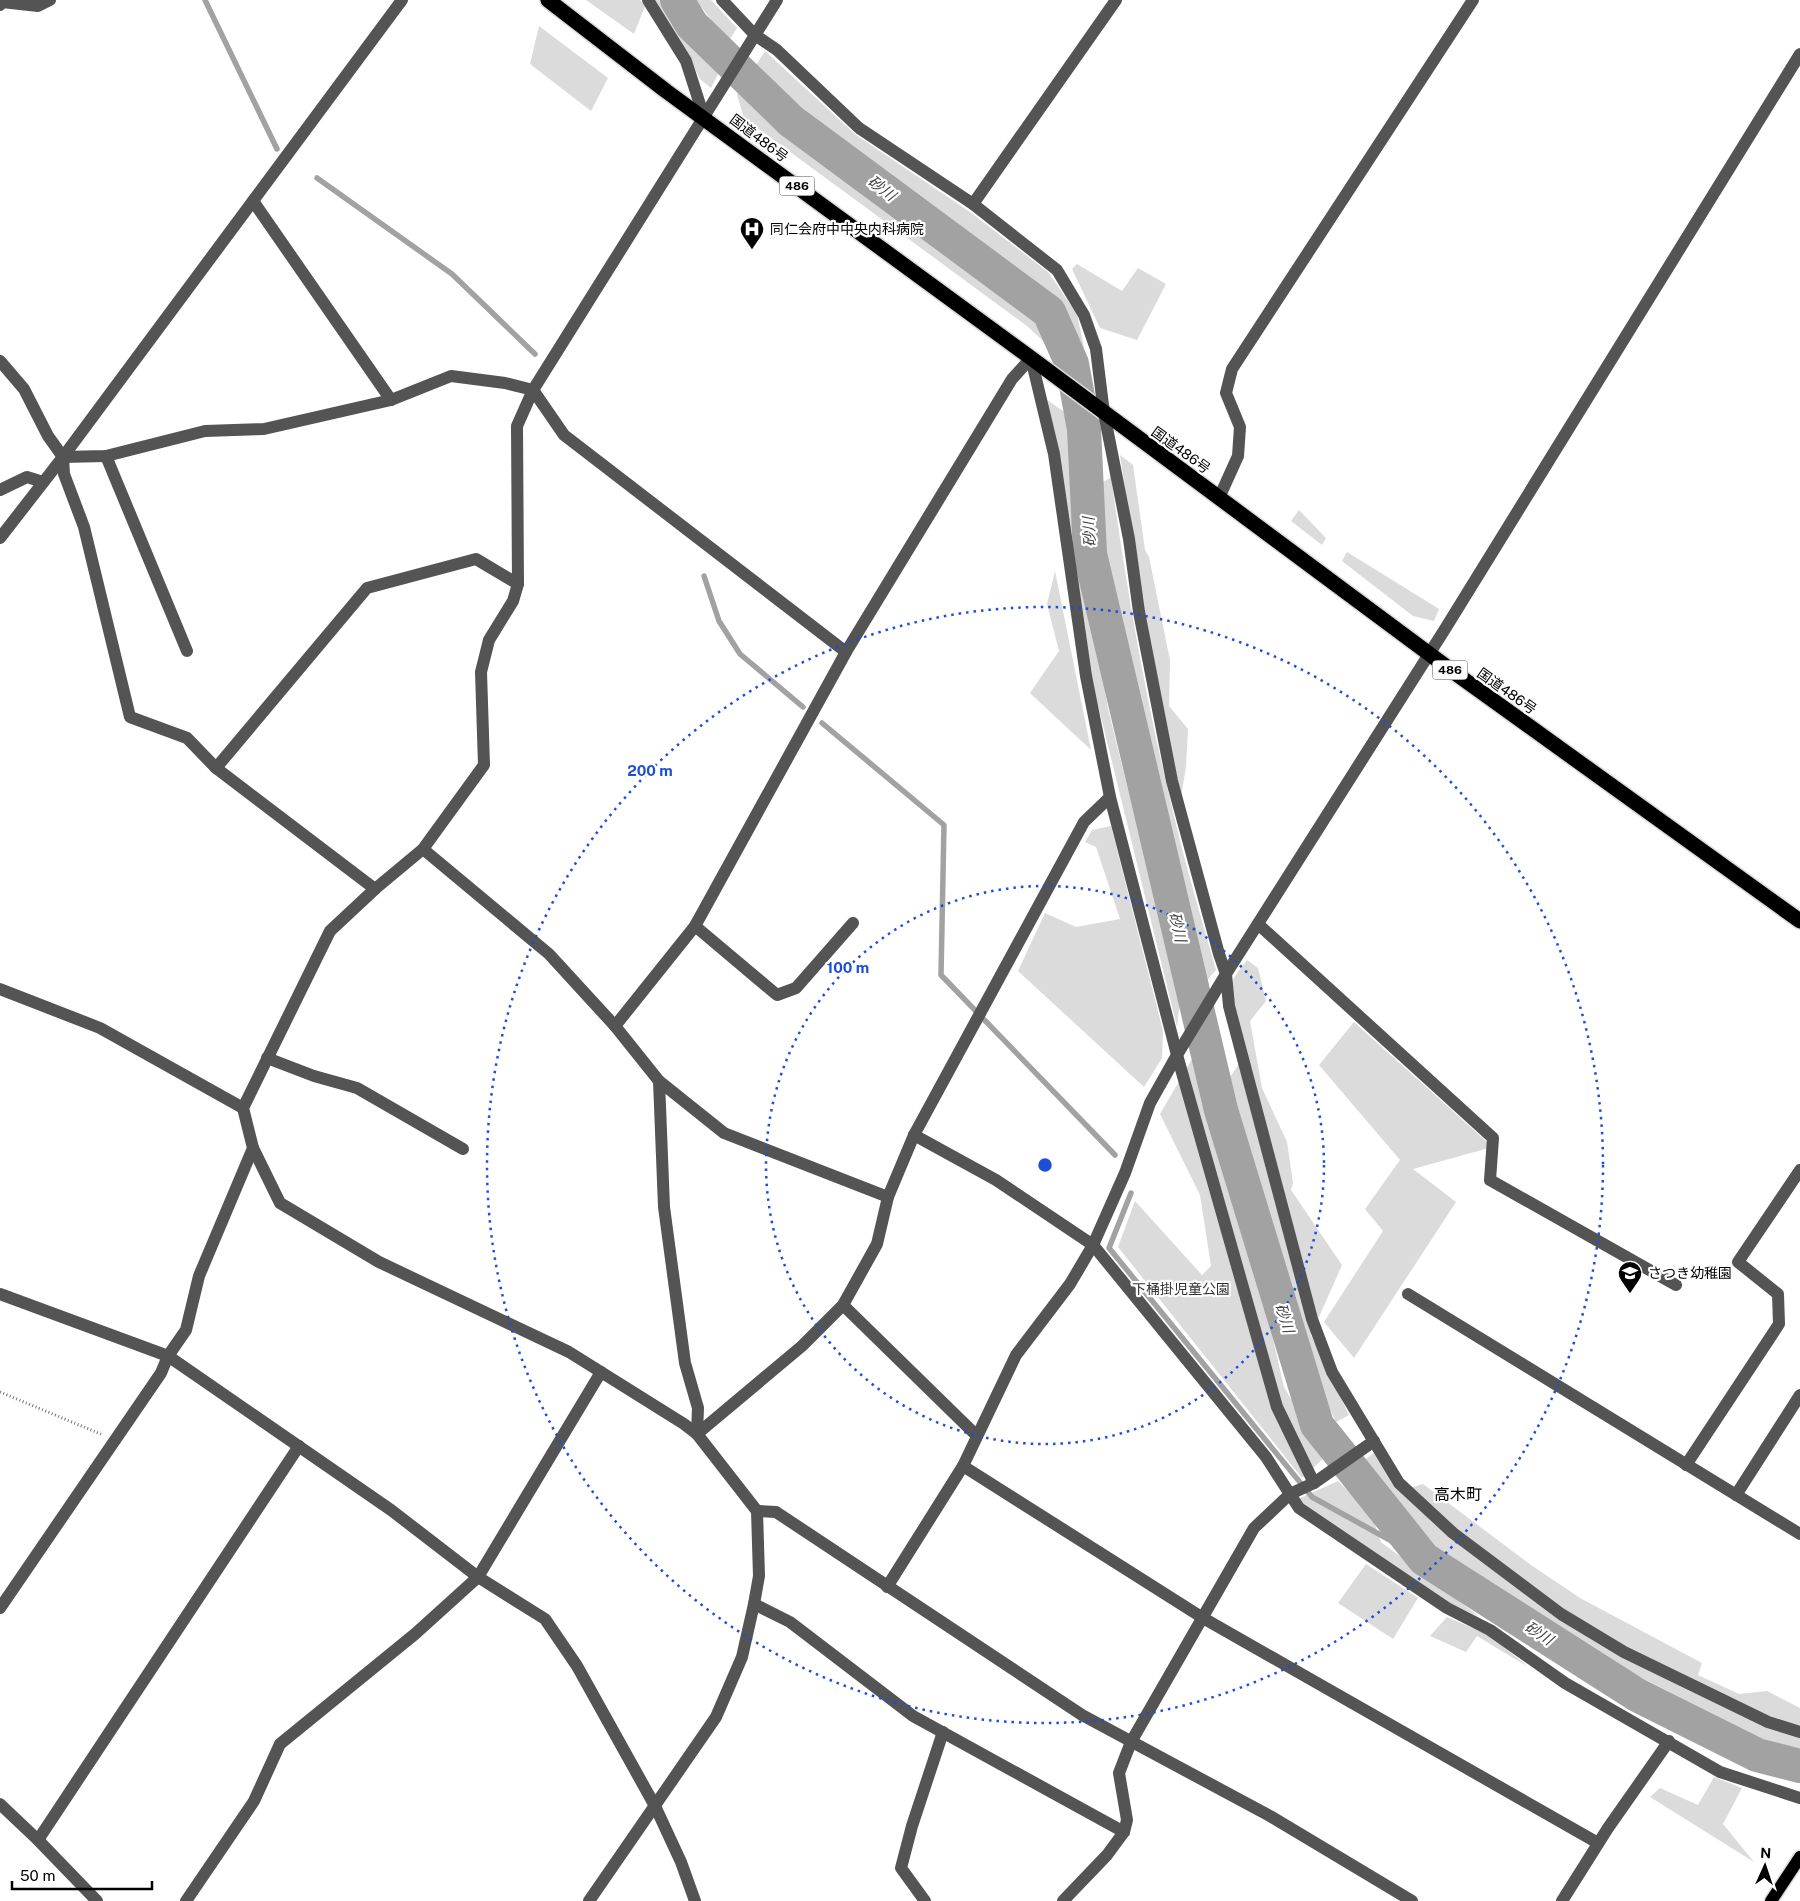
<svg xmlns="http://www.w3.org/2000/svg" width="1800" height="1901" font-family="'Public Sans','Noto Sans JP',sans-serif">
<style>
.green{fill:#dbdbdb}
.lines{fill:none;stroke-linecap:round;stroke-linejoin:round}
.stream{stroke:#a2a2a2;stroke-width:5.5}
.river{stroke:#a2a2a2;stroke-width:34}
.major-casing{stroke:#dbdbdb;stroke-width:15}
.highway-casing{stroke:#dbdbdb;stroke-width:18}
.path{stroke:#767676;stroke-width:3;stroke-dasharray:1 2.5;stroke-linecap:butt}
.minor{stroke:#545454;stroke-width:12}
.major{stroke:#000;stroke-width:12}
.highway{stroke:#000;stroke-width:15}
.ring{fill:none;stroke:#1d4ed8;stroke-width:2.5;stroke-dasharray:2.5 5}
.labels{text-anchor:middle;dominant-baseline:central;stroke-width:4.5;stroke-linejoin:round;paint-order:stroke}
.shield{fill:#fff;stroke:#4c4c4c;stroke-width:1}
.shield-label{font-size:12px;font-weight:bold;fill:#000}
.street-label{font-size:14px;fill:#000;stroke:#fff}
.poi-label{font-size:14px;fill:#000;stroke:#fff;text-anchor:start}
.park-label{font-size:14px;fill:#323232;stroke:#fff}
.water-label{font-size:15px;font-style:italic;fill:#434343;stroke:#fff}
.quarter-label{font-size:16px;fill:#000;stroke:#fff}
.centre{fill:#1d4ed8;stroke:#fff;stroke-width:2.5}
.ring-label{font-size:15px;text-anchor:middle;font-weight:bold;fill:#1d4ed8;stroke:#fff;stroke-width:4.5;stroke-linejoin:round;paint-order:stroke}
</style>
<rect width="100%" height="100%" fill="#fff"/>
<g class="green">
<polygon points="586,0 640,0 645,6 634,34"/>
<polygon points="654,0 666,0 678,19 723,64 711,88 700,79 689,57"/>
<polygon points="696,0 711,0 737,28 728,42"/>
<polygon points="539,26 608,78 591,111 530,64"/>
<polygon points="765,51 856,135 970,212 1048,272 1077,314 1090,376 1042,340 1027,326 744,118 737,95"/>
<polygon points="1077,264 1122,291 1138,268 1166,284 1137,340 1100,328 1072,269"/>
<polygon points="1047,400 1075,419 1082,551 1108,709 1180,1000 1177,1027 1090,672"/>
<polygon points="1120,455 1133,465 1145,550 1149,557 1170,660 1169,706 1188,729 1186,767 1181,797 1143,610"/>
<path d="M 1111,477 C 1127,592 1147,707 1175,820 C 1187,871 1202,920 1216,970 L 1206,981 L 1151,780 L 1094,529 L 1102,483 Z"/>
<polygon points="1299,510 1326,538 1322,545 1291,521"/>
<polygon points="1347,552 1439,609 1434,621 1413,616 1342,561"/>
<polygon points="1055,571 1091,750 1030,693 1059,651 1047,604"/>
<polygon points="1111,826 1163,1031 1162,1058 1144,1087 1018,971 1045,913 1076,927 1120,919 1096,847 1085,842 1092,830"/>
<path d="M 1247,960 L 1258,968 L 1266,1001 L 1250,1021 L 1262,1088 L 1287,1142 L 1293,1183 L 1291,1190 L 1342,1265 L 1311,1335 L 1349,1415 L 1336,1422 L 1320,1390 L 1289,1301 L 1225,1083 C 1264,1039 1226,1025 1232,983 C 1234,975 1243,966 1247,960 Z"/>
<polygon points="1354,1022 1487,1142 1489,1148 1413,1169 1456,1202 1354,1358 1324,1322 1383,1231 1365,1209 1400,1160 1319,1065"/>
<polygon points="1192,1059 1212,1100 1250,1240 1284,1387 1325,1457 1302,1478 1118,1247 1135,1201 1202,1275 1211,1266 1200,1195 1160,1114"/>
<polygon points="1374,1453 1390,1477 1413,1487 1423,1484 1531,1565 1580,1598 1702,1663 1698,1675 1739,1694 1767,1691 1800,1708 1800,1749 1760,1738 1626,1670 1496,1587 1425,1551 1359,1464"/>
<polygon points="1338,1481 1372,1516 1381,1542 1480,1617 1450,1604 1303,1505 1298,1499"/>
<polygon points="1366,1564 1418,1598 1393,1639 1338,1603"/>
<polygon points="1447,1617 1491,1636 1528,1667 1477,1636 1466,1652 1430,1636"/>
<polygon points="1714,1777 1742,1788 1723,1824 1754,1862 1650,1797 1660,1788 1698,1805"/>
</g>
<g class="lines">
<g class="stream">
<polyline points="205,0 277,149"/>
<polyline points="317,178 452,274 535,354"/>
<polyline points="704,576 719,621 740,654 803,707"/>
<polyline points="822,723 944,825 941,975 1115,1155"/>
<polyline points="1131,1193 1109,1248 1312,1497 1424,1559"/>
</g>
<polyline class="river" points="677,0 692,25 791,121 1049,312 1072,364 1084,429 1090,554 1221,1110 1317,1425 1424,1559 1637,1695 1757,1755 1800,1766"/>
<g class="major-casing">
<polyline id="major" points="1771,1901 1800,1857"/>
</g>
<g class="highway-casing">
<polyline id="highway" points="548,0 666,91 1031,358 1455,673 1800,921"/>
</g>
<polyline class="path" points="0,1392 103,1435"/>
<g class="minor">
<polyline points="648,0 686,61 704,117"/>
<polyline points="722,0 755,35 777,50 859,128 973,204 1057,270 1084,315 1096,349 1104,413 1129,539 1139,612 1172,781 1219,954 1226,974 1229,1006 1312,1319 1332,1372 1399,1483 1453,1533 1561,1614 1624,1652 1768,1722 1800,1732"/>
<polyline points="0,5 2,2 38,6 50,0"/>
<polyline points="253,201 391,400"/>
<polyline points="973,204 1116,0"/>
<polyline points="1031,358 1054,454 1086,676 1110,797 1177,1055 1277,1407 1314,1483"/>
<polyline points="0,361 24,389 48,436 63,457 64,474 84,527 130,717 187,738 216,768 375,889"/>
<polyline points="106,456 187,651"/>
<polyline points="63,457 106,456 205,431 264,429 391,400 451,376 505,383 533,390 564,435 846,652"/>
<polyline points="0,490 27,477 43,482"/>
<polyline points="1219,498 1238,456 1240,427 1226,393 1232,369 1473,0"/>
<polyline points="0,538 63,457 402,0"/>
<polyline points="216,768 367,588 476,559 518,584"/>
<polyline points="423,849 549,954 615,1026 659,1081 724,1133 888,1197"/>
<polyline points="1258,924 1493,1138 1490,1180 1676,1285"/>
<polyline points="695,926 777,995 796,988 853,923"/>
<polyline points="0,989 100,1028 243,1108"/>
<polyline points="615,1026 695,926 846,652 1012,379 1031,358"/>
<polyline points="267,1058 314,1076 357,1088 463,1149"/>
<polyline points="659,1081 664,1207 685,1363 698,1408 697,1434"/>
<polyline points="914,1135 996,1180 1093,1245 1266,1457 1299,1508 1447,1608 1490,1630 1565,1683 1720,1772 1800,1798"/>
<polyline points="253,1148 280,1203 379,1262 569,1352 684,1424 697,1434 757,1511 759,1576 754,1604 742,1657 716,1717 589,1901"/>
<polyline points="0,1294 168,1356 391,1510 478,1577 545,1619 577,1666 655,1806 681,1862 695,1901"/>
<polyline points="1408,1294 1800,1534"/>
<polyline points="843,1305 977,1436"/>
<polyline points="697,1434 802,1346 843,1305 877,1244 888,1197 914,1135 1084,822 1110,797"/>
<polyline points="1686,1465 1779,1324 1778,1294 1738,1262 1800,1170"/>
<polyline points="963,1466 1203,1618 1598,1843"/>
<polyline points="1736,1495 1800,1395"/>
<polyline points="757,1511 776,1512 1082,1715 1270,1816 1412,1901"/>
<polyline points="887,1587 963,1466 1016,1355 1070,1284 1093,1245 1125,1173 1150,1103 1177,1055 1226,974 1445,629 1800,54"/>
<polyline points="754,1604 790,1622 913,1716 1124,1832"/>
<polyline points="0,1608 161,1373 168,1356 186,1330 199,1276 253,1148 243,1108 330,931 375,889 423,849 484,765 481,672 489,640 513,601 518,584 517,426 533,390 777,0"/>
<polyline points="0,1804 38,1840 97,1901"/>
<polyline points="38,1840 299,1446"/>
<polyline points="186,1901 254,1801 280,1744 415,1634 478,1577 601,1372"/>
<polyline points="925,1901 901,1868 912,1826 943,1732"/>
<polyline points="1063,1901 1107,1855 1124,1832 1127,1820 1119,1773 1131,1742 1254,1528 1290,1494 1314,1483 1374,1441"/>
<polyline points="1562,1901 1608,1828 1669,1741"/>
</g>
<use href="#major" class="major"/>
<use href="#highway" class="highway"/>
</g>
<g class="ring">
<circle cx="1045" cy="1165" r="279"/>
<circle cx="1045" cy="1165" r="558"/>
</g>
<defs>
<g id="hospital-pin" transform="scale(1.25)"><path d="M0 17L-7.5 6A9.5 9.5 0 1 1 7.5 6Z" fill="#000" stroke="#fff"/><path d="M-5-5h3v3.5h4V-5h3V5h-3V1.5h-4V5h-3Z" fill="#fff"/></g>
<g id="school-pin" transform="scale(1.25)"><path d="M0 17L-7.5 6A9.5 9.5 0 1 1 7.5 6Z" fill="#000" stroke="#fff"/><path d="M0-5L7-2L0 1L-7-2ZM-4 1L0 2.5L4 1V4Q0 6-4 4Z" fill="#fff"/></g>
</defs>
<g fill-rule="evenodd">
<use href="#hospital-pin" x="752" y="229"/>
<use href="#school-pin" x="1630" y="1273"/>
</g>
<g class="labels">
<g class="shield">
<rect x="779.5" y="176.5" width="35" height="19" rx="4"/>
<rect x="1432.5" y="660.5" width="35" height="19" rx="4"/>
</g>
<g class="shield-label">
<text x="797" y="186">486</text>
<text x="1450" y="670">486</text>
</g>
<g class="street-label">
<text transform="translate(759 138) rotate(37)">国道486号</text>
<text transform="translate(1181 450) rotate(36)">国道486号</text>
<text transform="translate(1507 691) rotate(35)">国道486号</text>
</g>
<g class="poi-label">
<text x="770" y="229">同仁会府中中央内科病院</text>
<text x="1648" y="1273">さつき幼稚園</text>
</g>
<g class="park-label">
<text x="1181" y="1289">下桶掛児童公園</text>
</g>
<g class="water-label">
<text transform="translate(882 188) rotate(37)">砂川</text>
<text transform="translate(1089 532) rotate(-93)">砂川</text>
<text transform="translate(1178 927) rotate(77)">砂川</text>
<text transform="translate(1285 1318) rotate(73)">砂川</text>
<text transform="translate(1539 1633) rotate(33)">砂川</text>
</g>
<g class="quarter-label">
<text x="1458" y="1494">高木町</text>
</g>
</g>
<circle cx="1045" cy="1165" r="8" class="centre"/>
<g class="ring-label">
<text x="650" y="776">200 m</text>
<text x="848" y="973">100 m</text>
</g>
<g transform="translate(1765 1866) rotate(3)" stroke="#ffffff" stroke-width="4" paint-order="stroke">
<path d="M0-4L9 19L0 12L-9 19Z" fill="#000000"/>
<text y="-8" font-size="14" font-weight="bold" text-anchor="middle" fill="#000000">N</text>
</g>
<path d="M12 1881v8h140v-8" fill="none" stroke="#000000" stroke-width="2.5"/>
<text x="20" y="1881" font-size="15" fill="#000000" stroke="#ffffff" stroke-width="4" paint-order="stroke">50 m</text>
</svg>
